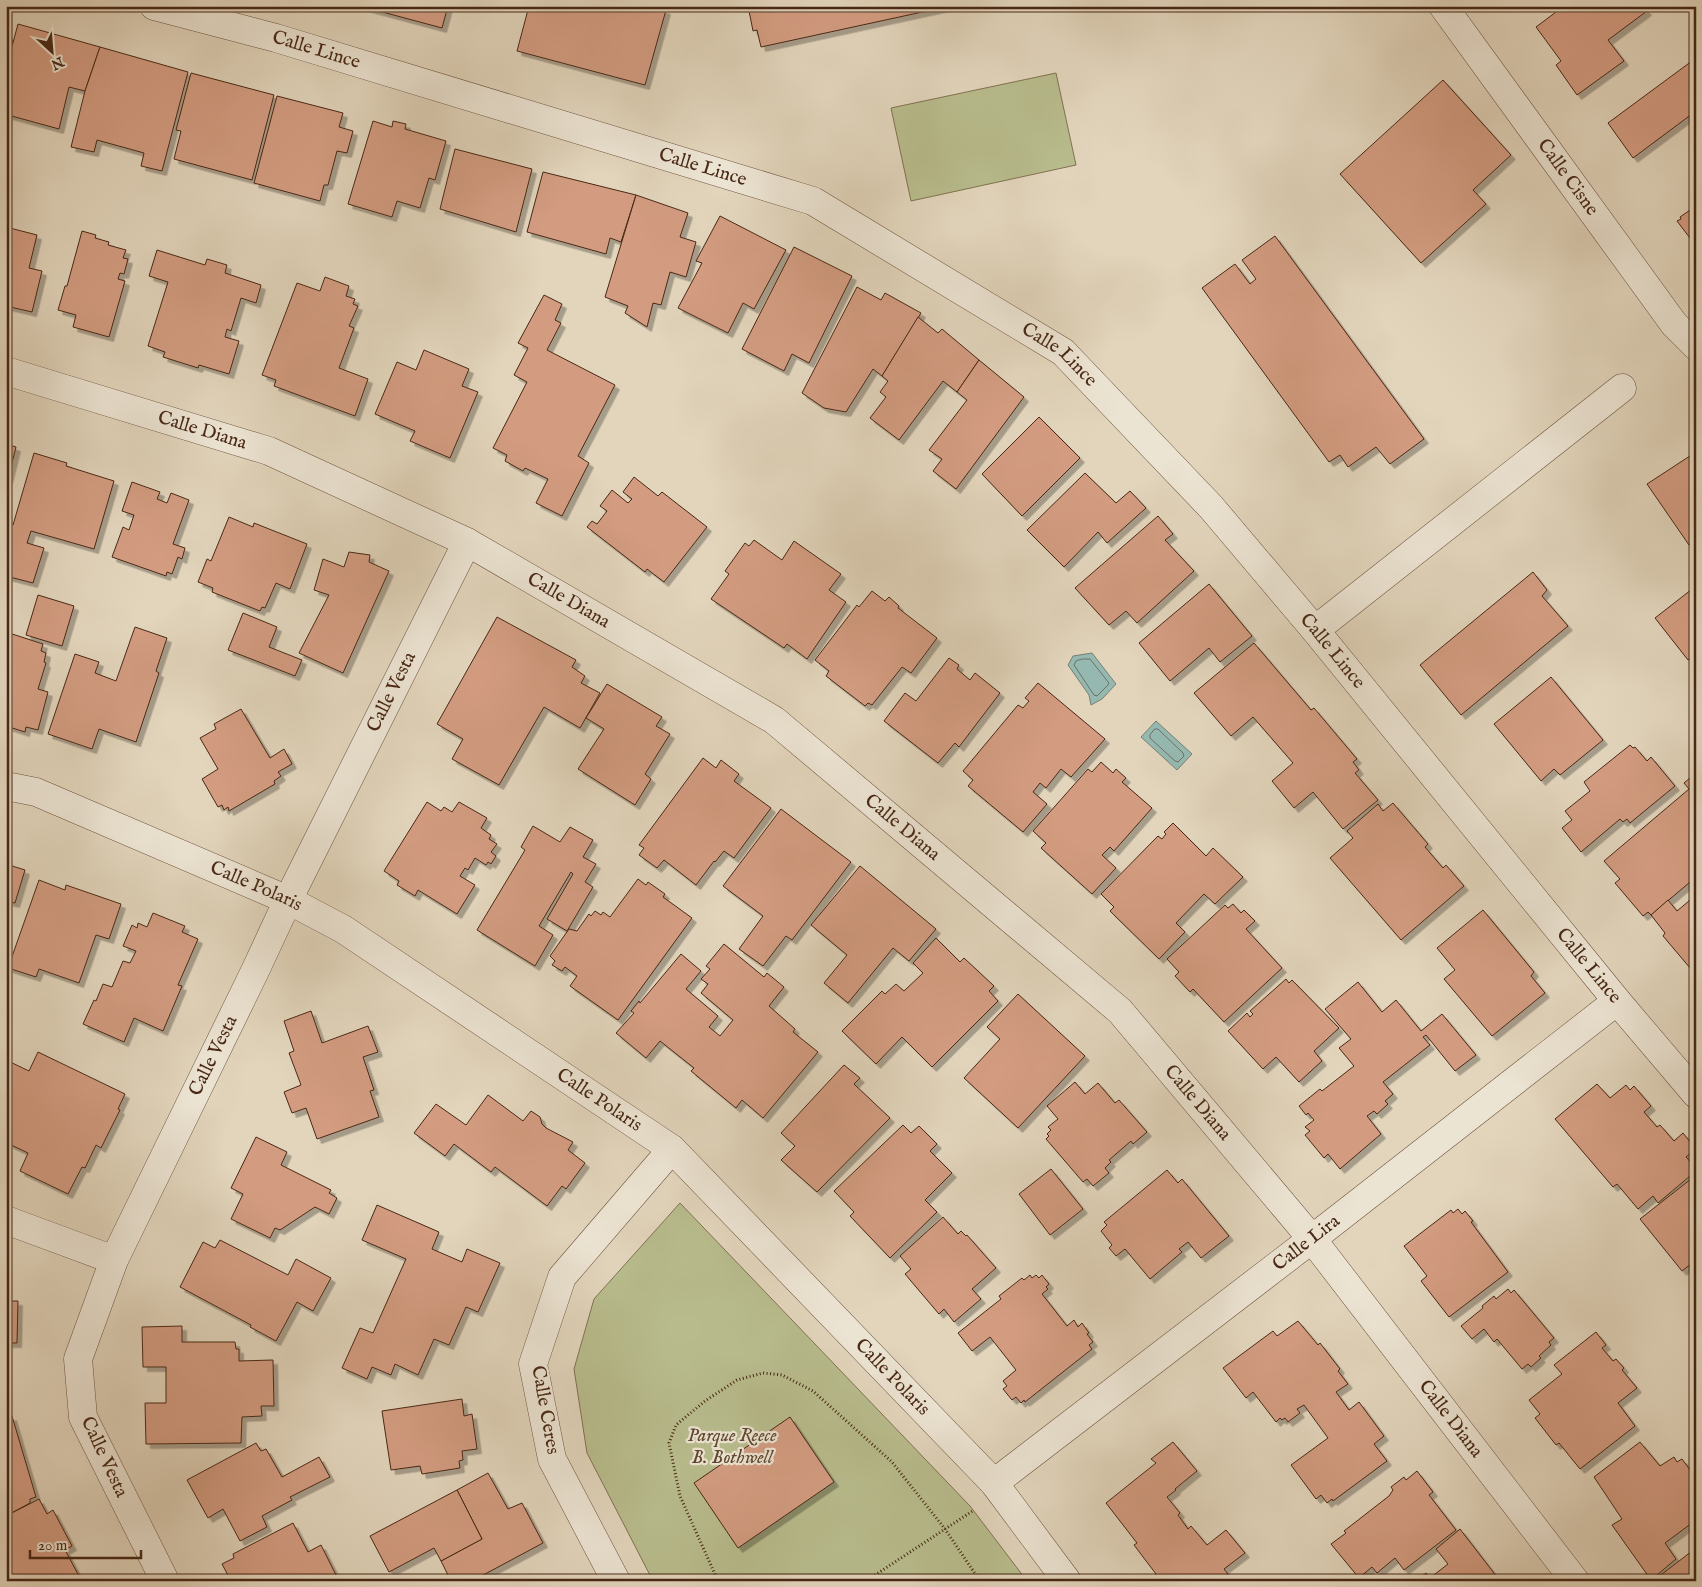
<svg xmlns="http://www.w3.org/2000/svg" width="1702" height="1587" font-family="'IM FELL English',serif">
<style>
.green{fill:#b8bc8d;stroke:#807251}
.water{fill:#95b9b1;stroke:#767f73}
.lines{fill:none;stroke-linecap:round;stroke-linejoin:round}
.shore{stroke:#6e7063;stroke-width:1}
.building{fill:#d39c81;stroke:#482815;filter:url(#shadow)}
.minor-casing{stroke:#6e533f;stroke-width:29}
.path{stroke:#482815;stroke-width:3;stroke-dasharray:1 2.5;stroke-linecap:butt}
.minor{stroke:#ece4d3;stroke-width:28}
.labels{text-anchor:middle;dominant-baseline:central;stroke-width:4.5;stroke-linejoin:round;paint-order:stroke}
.street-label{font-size:19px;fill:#482815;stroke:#ece4d3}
.park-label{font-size:19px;font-style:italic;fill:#5e462d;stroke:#ece4d3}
</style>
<defs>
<filter id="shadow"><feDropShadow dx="4.5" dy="4.5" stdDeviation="0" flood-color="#0004"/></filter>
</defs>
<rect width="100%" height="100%" fill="#e2d5bc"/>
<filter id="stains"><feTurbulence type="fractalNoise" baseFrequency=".004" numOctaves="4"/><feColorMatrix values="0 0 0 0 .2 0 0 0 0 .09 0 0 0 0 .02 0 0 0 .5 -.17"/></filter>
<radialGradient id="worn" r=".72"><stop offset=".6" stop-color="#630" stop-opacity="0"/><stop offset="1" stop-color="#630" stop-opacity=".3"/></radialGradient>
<g class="green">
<polygon points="1056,73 1076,165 911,201 891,108"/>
<polygon points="680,1203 970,1506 1027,1581 653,1581 587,1453 574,1369 594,1299"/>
</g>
<g class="water">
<polygon points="1092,653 1116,684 1102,699 1091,705 1089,695 1068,665 1073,656"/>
<polygon points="1156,721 1192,754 1177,770 1141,737"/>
</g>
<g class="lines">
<g class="shore">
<polygon points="1083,659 1090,659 1109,683 1108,685 1097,696 1094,695 1074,665 1076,661"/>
<polygon points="1155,729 1158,729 1183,753 1184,756 1178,762 1175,761 1150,738 1150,735"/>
</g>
</g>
<g class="building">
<polygon points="360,6 448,6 442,28"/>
<polygon points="529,6 651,6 666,10 645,85 517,51"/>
<polygon points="748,6 950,6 761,47 757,30 753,31"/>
<polygon points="1564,6 1643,6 1647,11 1608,40 1624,61 1577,95 1556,65 1561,61 1536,27"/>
<polygon points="18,24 100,47 85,91 69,87 59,129 8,115 6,122 6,69"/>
<polygon points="6,38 13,40 6,65"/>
<polygon points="100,47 188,72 162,171 141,166 144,153 97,140 94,152 71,147 85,91"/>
<polygon points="1696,58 1696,111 1633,158 1608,123"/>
<polygon points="191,73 274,95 252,180 174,159 181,131 176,130"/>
<polygon points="1443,80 1511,155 1473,190 1486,204 1421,263 1340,174"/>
<polygon points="277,96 343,113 339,127 353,131 347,153 337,151 328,185 324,185 320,201 254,183"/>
<polygon points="373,121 392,127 393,121 406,124 405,129 446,141 435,180 429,178 420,208 397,201 392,217 348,204"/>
<polygon points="455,149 532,169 516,232 440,209"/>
<polygon points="543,172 636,195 621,242 610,238 606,254 527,232"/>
<polygon points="636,195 688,213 680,237 696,242 686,277 670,272 661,305 653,303 647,327 625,313 628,306 605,297"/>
<polygon points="1696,206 1696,246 1677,221 1681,219 1680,217"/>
<polygon points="720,216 786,250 754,309 743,303 728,333 678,308 702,263 696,261"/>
<polygon points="6,227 37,235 29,268 42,271 32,312 6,306"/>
<polygon points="82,231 96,235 95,238 109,242 108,245 126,250 123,258 128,259 124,274 120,273 118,279 125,281 109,337 73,327 76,315 58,310 65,286 67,286"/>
<polygon points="1275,236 1424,439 1390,464 1376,447 1348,467 1340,455 1329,462 1202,288 1235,264 1250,284 1256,279 1242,260"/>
<polygon points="794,247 852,276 809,363 792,354 784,371 742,349"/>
<polygon points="157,250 205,265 207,259 227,265 225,273 261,285 256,303 241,298 231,331 227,329 225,337 239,341 229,374 199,365 198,368 163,357 165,352 148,346 168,282 149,276"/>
<polygon points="325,277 349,286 346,296 355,299 353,304 358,306 349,326 354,328 339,368 368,379 355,416 274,386 276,380 262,375 297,283 320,291"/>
<polygon points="857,287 881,300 885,293 921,313 882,376 873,369 846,412 824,408 802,393"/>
<polygon points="544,295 562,304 555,320 561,323 547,350 615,385 578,456 589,463 562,516 536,503 548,479 525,468 523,471 505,461 507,455 493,448 527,382 514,375 528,348 518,343"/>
<polygon points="918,317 938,333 942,329 979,360 957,392 943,381 899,440 870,418 886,397 880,392 888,381 882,376"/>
<polygon points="424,350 469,369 462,386 478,392 450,458 410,441 415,431 375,414 397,362 416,370"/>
<polygon points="979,360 1024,397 956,489 933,471 942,459 929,450 967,400 957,392"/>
<polygon points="1039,417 1080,458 1022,516 982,474"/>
<polygon points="6,444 16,447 8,479 6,479"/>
<polygon points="1696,452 1696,541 1689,545 1647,484"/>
<polygon points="34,453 67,463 66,466 114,481 94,549 31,531 27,543 44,548 33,583 6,576 6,523 13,525"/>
<polygon points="1085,473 1116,503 1130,491 1146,508 1107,543 1098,532 1064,567 1027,530"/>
<polygon points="634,477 658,496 662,492 707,527 664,582 647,569 645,572 587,527 592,521 597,524 607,511 600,506 612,490 628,503 632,499 623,492"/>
<polygon points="132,482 160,492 157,499 167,503 171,493 189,500 173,544 185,548 182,559 178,557 172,574 167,572 166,576 112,557 123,527 129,530 134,515 122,511"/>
<polygon points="1158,516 1173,534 1165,540 1194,571 1137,623 1126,611 1109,625 1075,588"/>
<polygon points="229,517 253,527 254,523 307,544 290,589 276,583 265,608 262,607 260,611 212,592 213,588 198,582 207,559 211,561"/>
<polygon points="754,540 782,560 794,541 841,574 829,590 846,602 807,659 787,644 784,648 711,599 729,574 725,571 745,543 749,546"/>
<polygon points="349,552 370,555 369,562 389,571 343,673 299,653 329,595 314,590 323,559 344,567"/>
<polygon points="1533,572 1547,590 1542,596 1568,626 1461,715 1420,665"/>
<polygon points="1209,584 1252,636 1220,662 1209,648 1170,681 1139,643"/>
<polygon points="1696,586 1696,654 1688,660 1655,618"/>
<polygon points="872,591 885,601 889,597 899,606 898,608 937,638 911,673 902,667 872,705 868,703 865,706 826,676 829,671 815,660 857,605 859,607"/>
<polygon points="38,595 74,606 62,646 26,635"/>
<polygon points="243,613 277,627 269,647 302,660 295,676 228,650"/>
<polygon points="497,617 576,660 572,667 585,676 581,683 600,693 580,728 544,707 499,785 452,759 463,739 437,724"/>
<polygon points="135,627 167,638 156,671 159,673 136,742 99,729 92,749 48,734 75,654 99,662 95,673 116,681"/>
<polygon points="6,632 43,644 41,651 46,653 44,662 46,663 38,689 48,692 38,730 26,727 25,732 6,726"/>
<polygon points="1254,643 1311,710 1314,708 1357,759 1353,762 1359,770 1355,773 1378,800 1343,829 1313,792 1294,808 1272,781 1293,763 1253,717 1231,736 1194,693"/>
<polygon points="949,658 959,665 957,669 970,680 975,673 1000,693 959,747 955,743 938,763 884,721 905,693 916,701"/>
<polygon points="1551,677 1603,740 1560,775 1554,769 1541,781 1494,724"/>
<polygon points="1038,683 1105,739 1071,777 1061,769 1046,788 1040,783 1033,792 1047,804 1023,832 968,786 973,780 963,771 1018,705 1023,708 1029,701 1025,698"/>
<polygon points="607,684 662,717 656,726 670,734 645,774 651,779 635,805 578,769 604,729 586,718"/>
<polygon points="241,709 270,758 284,749 292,764 278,772 281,776 274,781 275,784 229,811 228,807 224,810 222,805 218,807 202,779 218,769 200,738 216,729 214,724"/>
<polygon points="1630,745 1633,748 1635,747 1647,761 1651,757 1675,786 1630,823 1627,819 1623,822 1620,819 1581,852 1562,828 1572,820 1565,811 1590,791 1584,782"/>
<polygon points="703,758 716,768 721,760 739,774 734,781 771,808 734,858 724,851 715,862 714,861 696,885 664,860 657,868 639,855 644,848 639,845"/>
<polygon points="1101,762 1113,773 1116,769 1126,778 1122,782 1152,808 1114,851 1110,847 1102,855 1116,868 1092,894 1041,848 1046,843 1033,831 1088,769 1092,772"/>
<polygon points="1696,773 1696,877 1651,915 1648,912 1643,916 1615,883 1620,879 1604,861 1689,789 1684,783"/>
<polygon points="427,802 441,811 444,807 452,812 459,802 487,818 481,828 491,835 489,839 497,844 491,852 496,856 491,864 488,862 486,865 475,858 468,870 465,868 460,876 475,885 457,914 418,890 415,896 397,885 399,881 384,871"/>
<polygon points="1393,803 1428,844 1425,847 1443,868 1446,865 1464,886 1401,940 1330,858 1353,838 1347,831 1378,804 1383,811"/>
<polygon points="781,809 851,862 792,940 786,936 763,966 739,949 763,916 723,886"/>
<polygon points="1173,823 1206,856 1213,848 1243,877 1215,904 1204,894 1176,923 1185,932 1159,959 1110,911 1114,907 1101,894 1158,836 1162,839 1166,834 1164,832"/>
<polygon points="533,826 560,842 570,827 593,840 583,857 596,864 585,882 593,887 567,931 547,919 573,874 571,872 539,926 553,935 535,966 477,930 525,850 521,847"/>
<polygon points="6,864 25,870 15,903 6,901"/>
<polygon points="860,866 936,929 909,961 893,948 848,1003 824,983 847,955 811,925"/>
<polygon points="638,879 646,885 648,882 665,894 663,897 692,918 618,1020 570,986 577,976 565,967 562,971 552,965 555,961 550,956 569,929 577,931 589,914 591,916 595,911 601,915 603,912 610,917"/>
<polygon points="39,880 65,890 66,885 121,904 109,939 96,935 79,983 39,969 36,977 8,968"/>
<polygon points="1696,895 1696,975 1663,936 1665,933 1651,915 1668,900 1677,911"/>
<polygon points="1233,904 1241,913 1244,910 1255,921 1246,929 1282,968 1224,1022 1193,989 1190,992 1175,976 1179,972 1167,959 1225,905 1228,908"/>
<polygon points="1483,910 1534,972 1531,976 1545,993 1492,1036 1444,979 1455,970 1437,948"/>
<polygon points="153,913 185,926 182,932 198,939 178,985 182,986 163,1031 134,1018 124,1042 83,1024 94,1000 96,1001 103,984 112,987 123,961 130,963 136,951 123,946 132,925 137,928 138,923 147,927"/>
<polygon points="936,938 960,962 964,958 994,986 989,991 998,1001 932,1067 902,1037 876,1064 842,1031 882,991 885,994 896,984 904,991 923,973 913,963"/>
<polygon points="724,944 764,977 767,973 784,987 769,1006 795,1029 793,1032 818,1052 763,1118 742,1100 736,1108 691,1071 694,1068 660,1041 646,1058 616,1033 634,1013 631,1011 639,1001 640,1003 681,954 701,971 686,989 718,1016 709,1027 720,1036 733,1020 701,993 708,984 701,979 710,969 706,966"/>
<polygon points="1286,979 1289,983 1292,980 1339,1028 1314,1051 1322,1061 1299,1082 1276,1057 1263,1069 1228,1031 1247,1013 1250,1017 1253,1014 1250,1011"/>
<polygon points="1358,982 1382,1012 1396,1000 1421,1031 1442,1014 1476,1055 1455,1071 1426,1035 1423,1037 1430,1045 1383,1082 1393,1094 1385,1101 1388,1104 1377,1114 1374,1111 1367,1116 1381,1134 1340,1169 1328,1154 1324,1158 1305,1135 1310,1131 1305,1127 1314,1120 1308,1113 1306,1115 1299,1106 1320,1089 1322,1091 1354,1066 1339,1048 1351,1039 1325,1009"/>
<polygon points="1018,994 1085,1056 1018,1128 964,1078 1000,1039 987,1027"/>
<polygon points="311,1011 322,1043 368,1026 378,1052 363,1057 374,1090 370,1091 379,1117 317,1139 306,1108 292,1113 284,1092 301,1085 289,1053 294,1051 284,1021"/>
<polygon points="38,1052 125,1094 118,1109 120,1110 101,1148 96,1145 85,1168 82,1167 68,1194 20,1171 28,1153 7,1143 10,1138 6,1136 6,1110 11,1102 6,1099 6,1060 29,1071"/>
<polygon points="844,1065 860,1078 854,1084 890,1118 817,1192 781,1160 795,1146 781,1133"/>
<polygon points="1075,1082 1085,1094 1098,1083 1115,1103 1119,1100 1147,1132 1133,1144 1131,1141 1109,1160 1111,1162 1105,1168 1109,1173 1093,1186 1087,1179 1083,1182 1046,1139 1049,1136 1047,1134 1051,1130 1048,1127 1058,1119 1047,1106"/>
<polygon points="1597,1084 1610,1098 1626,1085 1630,1090 1634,1086 1651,1106 1644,1112 1657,1127 1660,1125 1674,1141 1683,1133 1696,1149 1686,1157 1696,1168 1696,1171 1658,1203 1653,1196 1638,1209 1617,1184 1613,1187 1555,1119"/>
<polygon points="488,1095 523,1121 531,1111 540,1117 542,1124 546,1128 573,1142 568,1150 585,1163 566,1189 562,1186 547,1206 495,1167 491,1172 454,1144 445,1156 414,1133 436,1104 466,1125"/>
<polygon points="903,1125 911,1133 919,1126 937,1144 930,1151 952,1173 925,1200 937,1212 890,1258 850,1216 854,1212 834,1191"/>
<polygon points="256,1137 287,1152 281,1165 331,1190 329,1193 337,1198 329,1214 315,1207 280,1230 275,1228 270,1238 231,1219 243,1194 231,1188"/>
<polygon points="1051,1169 1083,1209 1050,1235 1019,1194"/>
<polygon points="1167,1170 1178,1183 1182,1179 1229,1236 1201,1258 1188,1242 1179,1249 1182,1252 1150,1279 1125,1249 1116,1256 1109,1248 1112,1245 1101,1231 1107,1225 1104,1222"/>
<polygon points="1696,1175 1696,1260 1682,1271 1640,1219"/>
<polygon points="377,1205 439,1232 432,1249 462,1262 467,1249 500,1263 478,1312 466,1307 449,1345 434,1339 418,1375 395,1364 391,1375 372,1367 367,1379 342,1368 360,1328 373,1333 406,1259 362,1240"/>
<polygon points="1458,1209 1462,1214 1465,1211 1473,1221 1471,1222 1508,1272 1449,1317 1421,1281 1427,1276 1404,1246 1451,1210 1453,1213"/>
<polygon points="943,1217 958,1234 961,1231 966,1236 967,1235 996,1268 972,1289 981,1299 954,1322 944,1309 939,1314 905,1274 911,1269 900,1256"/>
<polygon points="220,1240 288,1275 296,1259 331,1278 313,1311 297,1302 276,1341 250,1327 251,1325 180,1287 203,1242 215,1248"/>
<polygon points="1030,1275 1032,1278 1036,1275 1039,1278 1042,1275 1049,1284 1046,1287 1048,1289 1042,1294 1067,1326 1074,1320 1078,1327 1082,1323 1089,1333 1087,1334 1093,1342 1089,1345 1092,1349 1025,1402 1024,1400 1021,1403 1016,1397 1012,1400 1003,1389 1007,1386 1003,1381 1016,1370 990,1337 972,1351 958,1333 1001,1299 999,1296 1022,1278 1024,1280"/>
<polygon points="1508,1289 1511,1293 1514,1290 1554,1338 1549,1342 1551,1345 1539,1356 1541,1358 1531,1367 1528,1364 1522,1369 1497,1339 1494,1342 1484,1329 1472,1339 1461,1326 1483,1308 1482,1306 1494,1296 1496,1299"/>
<polygon points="6,1301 18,1301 17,1343 6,1343"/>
<polygon points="1298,1321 1318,1345 1320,1343 1340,1369 1338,1371 1348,1384 1336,1392 1349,1410 1359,1402 1384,1436 1374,1444 1387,1461 1333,1501 1332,1499 1327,1503 1321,1495 1316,1499 1291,1465 1328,1438 1304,1405 1297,1409 1300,1413 1288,1422 1285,1418 1282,1420 1280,1418 1276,1422 1253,1392 1246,1398 1223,1368 1273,1331 1277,1336"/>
<polygon points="182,1326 182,1342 235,1342 236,1349 239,1349 239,1361 273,1360 274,1406 261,1406 262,1416 242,1417 241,1443 146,1444 145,1403 166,1403 166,1367 143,1367 142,1327"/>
<polygon points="1596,1332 1606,1345 1602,1348 1613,1361 1616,1359 1624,1368 1622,1370 1637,1388 1618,1403 1635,1426 1580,1469 1559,1443 1556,1445 1535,1418 1540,1414 1529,1400 1562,1374 1554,1365"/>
<polygon points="462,1399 464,1416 472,1414 477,1449 462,1451 463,1460 459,1461 460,1468 422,1474 420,1466 391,1470 382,1411"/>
<polygon points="12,1416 36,1497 30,1499 30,1503 6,1516 6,1418"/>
<polygon points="790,1417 834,1482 738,1548 694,1483"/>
<polygon points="1173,1442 1197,1471 1175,1489 1176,1490 1167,1497 1180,1513 1178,1515 1188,1529 1191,1526 1207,1545 1226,1530 1245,1553 1224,1569 1228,1574 1219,1581 1149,1581 1156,1574 1134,1545 1137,1543 1106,1503 1156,1463 1151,1459"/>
<polygon points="1640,1442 1660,1466 1674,1457 1677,1462 1682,1459 1696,1478 1696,1520 1665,1543 1676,1559 1651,1580 1612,1525 1622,1519 1594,1477"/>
<polygon points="256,1443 261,1451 266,1449 282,1477 319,1457 330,1477 290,1497 292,1500 262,1516 267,1527 240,1541 223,1509 208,1518 187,1480"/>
<polygon points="1417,1471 1433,1492 1429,1495 1456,1530 1404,1570 1395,1558 1377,1573 1372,1567 1359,1578 1331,1544 1346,1533 1344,1531 1389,1496 1393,1490 1391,1487 1404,1477 1406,1480"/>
<polygon points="488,1473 508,1509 522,1503 543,1543 472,1581 451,1581 441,1561 482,1539 457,1490"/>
<polygon points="457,1490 482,1539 441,1561 434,1548 389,1572 370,1536"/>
<polygon points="39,1499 47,1514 53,1510 72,1546 65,1550 79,1576 70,1581 6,1581 6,1516"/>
<polygon points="293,1523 308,1552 321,1545 339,1581 231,1581 222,1564 234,1558 233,1554"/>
<polygon points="1460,1529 1500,1581 1416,1581 1426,1573 1430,1578 1448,1564 1436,1549"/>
<polygon points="1696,1548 1696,1581 1653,1581"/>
</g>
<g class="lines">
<g class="minor-casing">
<g id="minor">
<path id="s1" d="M 154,6 L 276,38 L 813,201 L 1063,352 L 1211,507 L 1315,630 L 1617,1001 L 1696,1094"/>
<path id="s2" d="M 1443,6 L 1674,324 L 1696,346"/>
<path id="s3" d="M 6,371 L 269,451 L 467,542 L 774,720 L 1120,1011 L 1312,1239 L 1575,1581"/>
<polyline points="1315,630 1622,388"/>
<path id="s4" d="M 6,786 L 36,792 L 288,900 L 343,929 L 672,1149 L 994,1483 L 1067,1581"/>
<polyline points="6,1220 114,1260"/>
<path id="s5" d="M 994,1483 L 1312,1239 L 1617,1001"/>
<path id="s6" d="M 165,1581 L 83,1417 L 78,1359 L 114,1260 L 255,971 L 288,900 L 467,542"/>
<polyline points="616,1581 552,1459 533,1364 562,1277 672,1149"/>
</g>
</g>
<g class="path">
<polyline points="718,1581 680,1496 669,1443 676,1425 705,1401 737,1380 763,1373 782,1375 813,1391 892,1462 945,1529 980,1581"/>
<polyline points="866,1581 974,1510"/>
</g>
<use href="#minor" class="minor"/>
</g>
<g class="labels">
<g class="street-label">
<text stroke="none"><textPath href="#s1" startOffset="168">Calle Lince</textPath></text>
<text stroke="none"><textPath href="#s1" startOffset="572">Calle Lince</textPath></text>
<text stroke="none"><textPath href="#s2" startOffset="212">Calle Cisne</textPath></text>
<text stroke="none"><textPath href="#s1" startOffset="978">Calle Lince</textPath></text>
<text stroke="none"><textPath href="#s3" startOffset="205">Calle Diana</textPath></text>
<text stroke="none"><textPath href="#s3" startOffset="610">Calle Diana</textPath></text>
<text stroke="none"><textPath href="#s1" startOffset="1382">Calle Lince</textPath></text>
<text stroke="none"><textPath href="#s6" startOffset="979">Calle Vesta</textPath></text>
<text stroke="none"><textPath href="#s3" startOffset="1015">Calle Diana</textPath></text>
<text stroke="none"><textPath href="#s4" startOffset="270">Calle Polaris</textPath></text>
<text stroke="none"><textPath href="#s1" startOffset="1788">Calle Lince</textPath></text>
<text stroke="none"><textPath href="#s6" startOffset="574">Calle Vesta</textPath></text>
<text stroke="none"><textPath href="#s4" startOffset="675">Calle Polaris</textPath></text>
<text stroke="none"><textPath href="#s3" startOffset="1420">Calle Diana</textPath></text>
<text stroke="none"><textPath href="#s5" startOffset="394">Calle Lira</textPath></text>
<text stroke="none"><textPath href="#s4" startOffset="1080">Calle Polaris</textPath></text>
<text transform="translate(545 1410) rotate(80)">Calle Ceres</text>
<text stroke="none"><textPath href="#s3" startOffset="1825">Calle Diana</textPath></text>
<text transform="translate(104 1457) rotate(65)">Calle Vesta</text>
</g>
<g class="park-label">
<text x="732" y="1436">Parque Reece<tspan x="732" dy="22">B. Bothwell</tspan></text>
</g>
</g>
<rect width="1702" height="1587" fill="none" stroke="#e2d5bc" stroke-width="25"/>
<rect x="8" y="8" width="1687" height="1572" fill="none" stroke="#482815" stroke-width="2.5"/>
<rect x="12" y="12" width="1677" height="1562" fill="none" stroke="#482815"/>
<g transform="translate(52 52) rotate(154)" stroke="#ece4d3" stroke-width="4" paint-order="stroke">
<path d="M0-4L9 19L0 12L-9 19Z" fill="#482815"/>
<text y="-8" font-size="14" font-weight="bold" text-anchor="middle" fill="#482815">N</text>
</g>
<path d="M30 1550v8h111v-8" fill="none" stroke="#482815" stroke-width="2.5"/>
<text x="38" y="1550" font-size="15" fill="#482815" stroke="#ece4d3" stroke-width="4" paint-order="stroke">20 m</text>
<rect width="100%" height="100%" filter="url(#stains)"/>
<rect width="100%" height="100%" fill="url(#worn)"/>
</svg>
